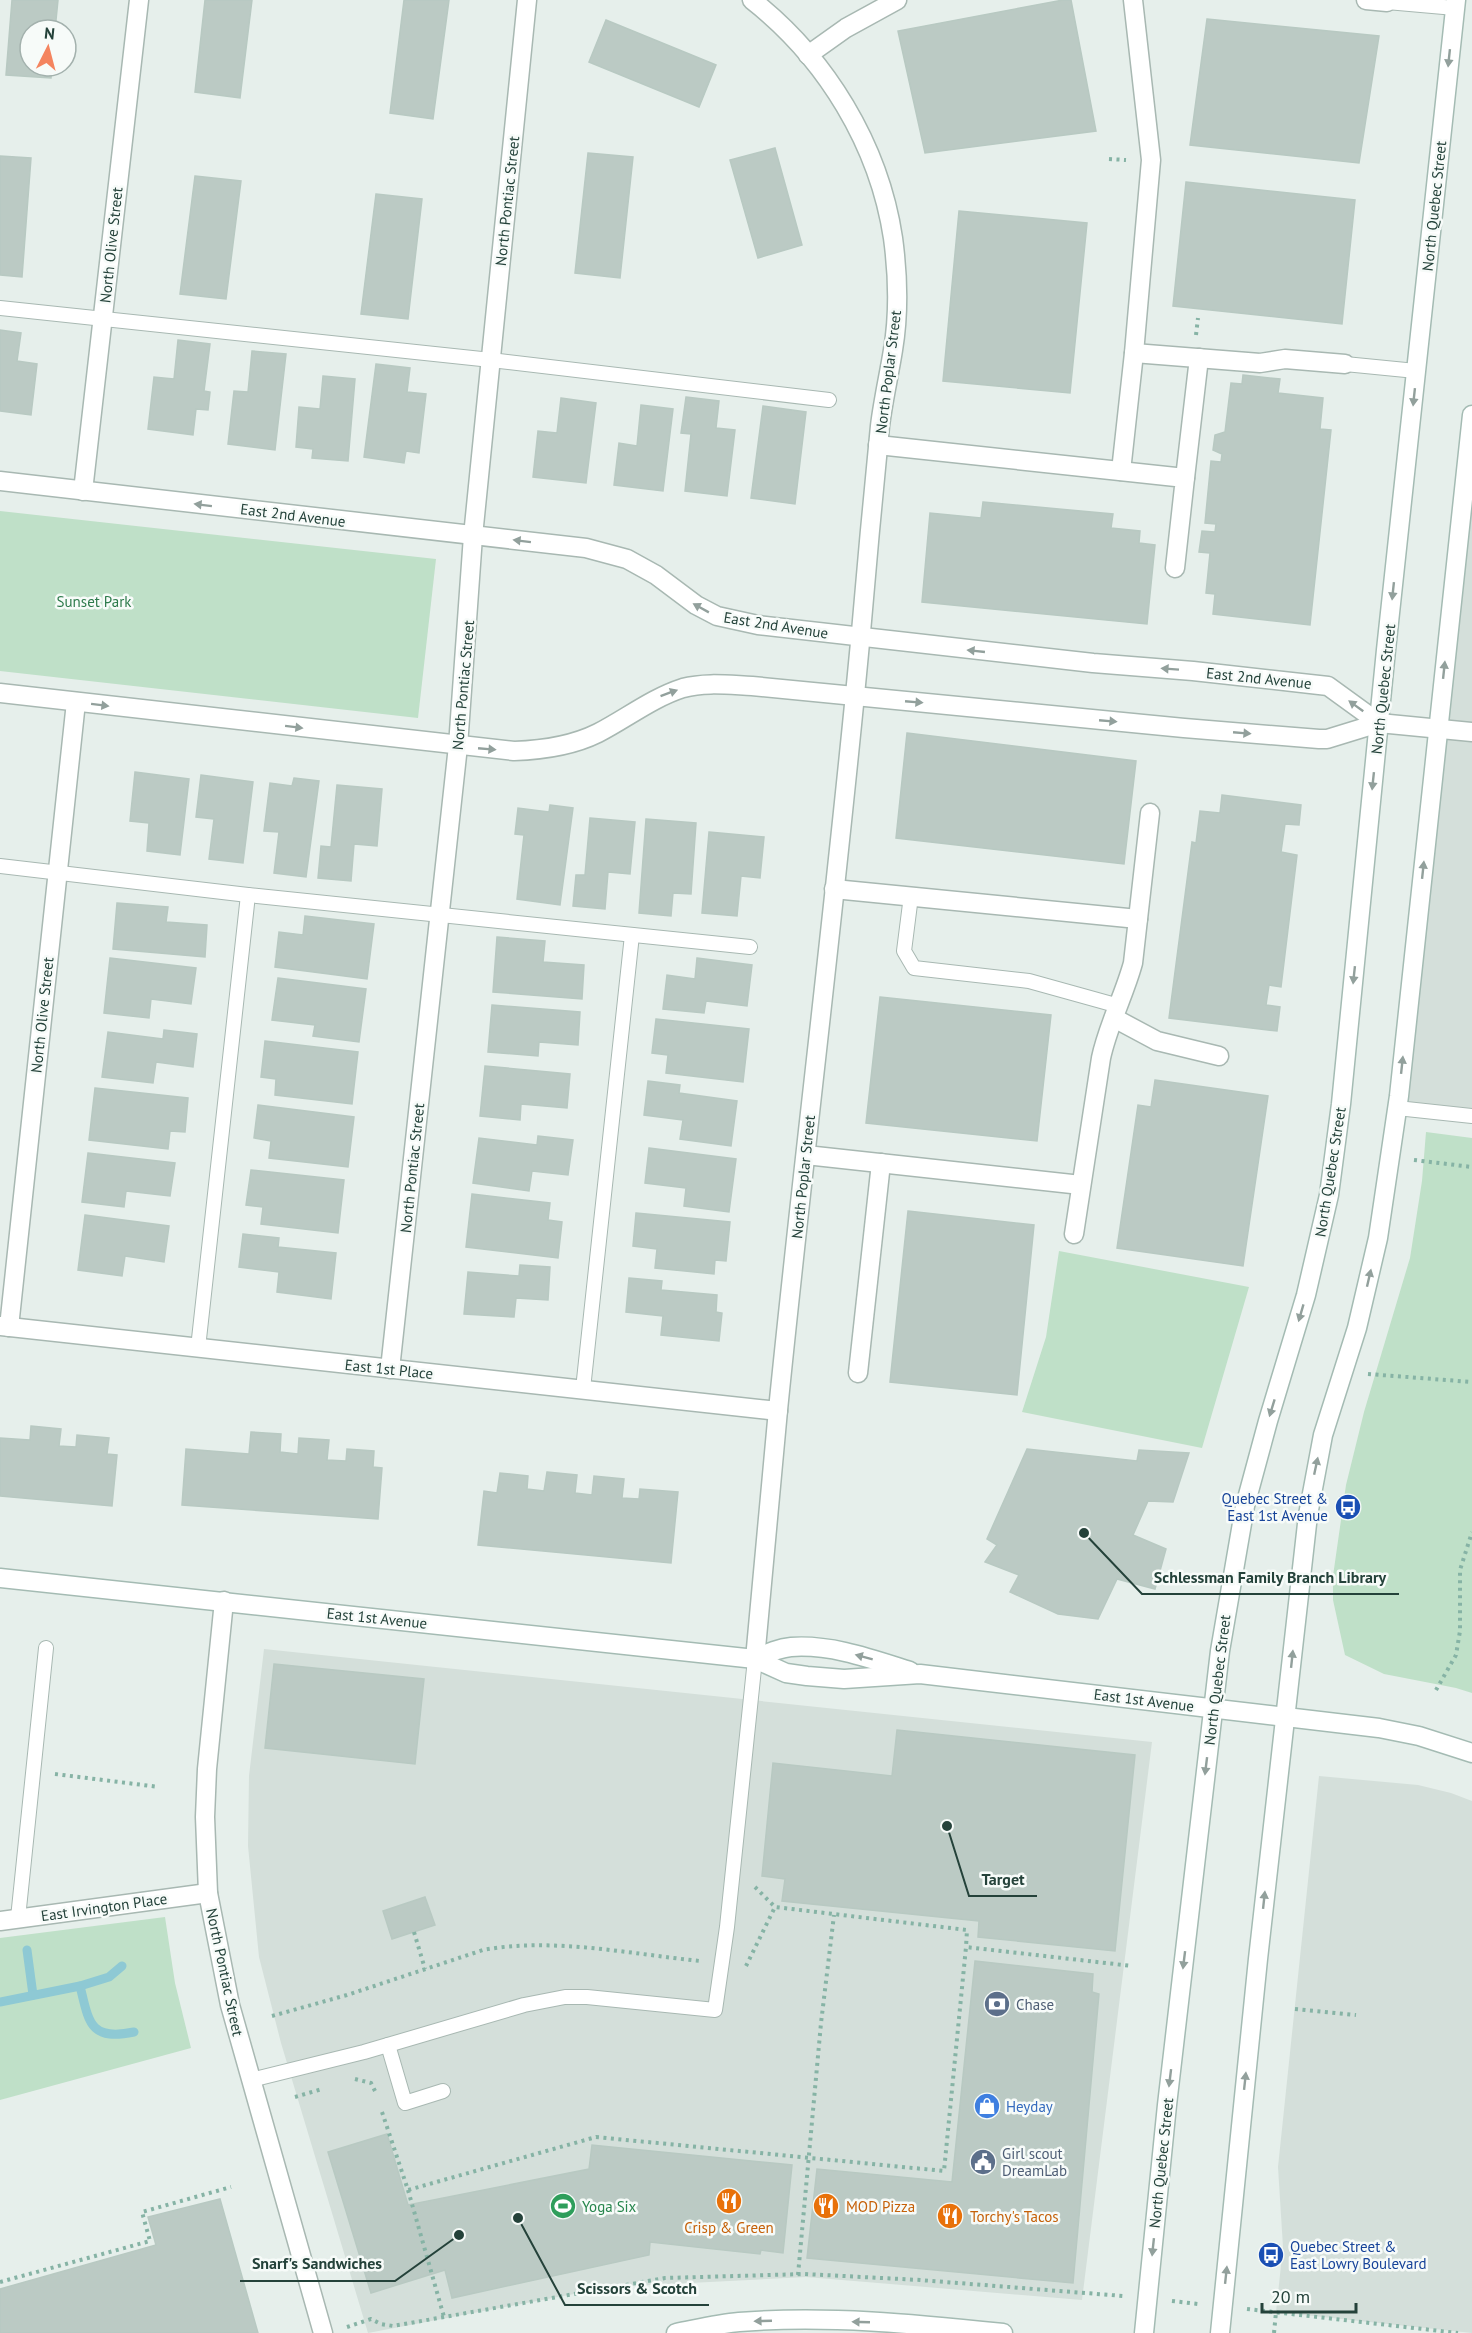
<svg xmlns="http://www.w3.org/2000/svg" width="1472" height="2333" font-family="'PT Sans',sans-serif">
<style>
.built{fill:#d4dfda}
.green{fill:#bfe0c8}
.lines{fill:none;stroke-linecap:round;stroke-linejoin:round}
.stream{stroke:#8ec9d4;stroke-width:9}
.building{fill:#bbcac4;stroke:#b8c9c2;stroke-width:1.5}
.lane-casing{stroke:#a8b8b2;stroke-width:16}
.street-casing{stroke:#a8b8b2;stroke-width:21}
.secondary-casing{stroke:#a4bbb3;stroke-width:21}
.path{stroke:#86b3a5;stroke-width:4;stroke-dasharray:3 4.5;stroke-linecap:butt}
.lane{stroke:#fff;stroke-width:14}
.street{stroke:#fff;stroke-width:18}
.secondary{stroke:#fff;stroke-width:18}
.oneway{fill:#92a09c}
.labels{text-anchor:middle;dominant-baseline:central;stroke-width:5;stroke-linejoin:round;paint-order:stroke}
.street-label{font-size:15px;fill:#24423a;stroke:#f7fbf9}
.park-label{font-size:15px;fill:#2d7a4b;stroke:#f7fbf9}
.transit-label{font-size:15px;fill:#164399;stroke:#f7fbf9;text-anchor:end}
.service-label{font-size:15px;fill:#4e5e75;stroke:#f7fbf9;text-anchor:start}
.shop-label{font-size:15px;fill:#366cbe;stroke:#f7fbf9;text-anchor:start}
.leisure-label{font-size:15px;fill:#27864d;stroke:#f7fbf9;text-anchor:start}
.food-label{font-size:15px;fill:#c56008;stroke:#f7fbf9;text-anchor:start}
.leader{fill:none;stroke:#24423a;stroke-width:2}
.callout-dot{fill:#24423a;stroke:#f7fbf9;stroke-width:2}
.callout-label{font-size:16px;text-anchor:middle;font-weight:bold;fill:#24423a;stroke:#f7fbf9;stroke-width:5;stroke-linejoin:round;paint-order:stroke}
</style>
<rect width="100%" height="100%" fill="#e6efeb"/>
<g class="built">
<polygon points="1472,415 1472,1116 1397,1108"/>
<polygon points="264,1649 1152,1742 1082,2300 806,2277 611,2287 368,2333 281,2043 259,1957 248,1846 249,1776"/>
<polygon points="1319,1776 1418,1785 1451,1793 1472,1801 1472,2333 1276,2312 1283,2247 1278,2167"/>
</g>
<g class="green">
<polygon points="0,511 436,559 418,718 0,671"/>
<polygon points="1426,1132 1472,1138 1472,1693 1456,1688 1384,1674 1345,1655 1333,1600 1333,1576 1346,1485 1364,1412 1410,1258 1422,1181"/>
<polygon points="1059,1251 1249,1287 1202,1448 1022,1412 1046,1337"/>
<polygon points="165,1917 175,1983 191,2048 0,2100 0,1938"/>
</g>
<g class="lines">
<g class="stream">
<polyline points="27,1950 33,1995"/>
<path d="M 80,1986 C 89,2023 90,2041 134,2032"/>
<polyline points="0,2002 80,1986 109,1977 122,1966"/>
</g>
</g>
<g class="building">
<polygon points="12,0 58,0 55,30 30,30 30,66 52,66 51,78 6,75"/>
<polygon points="205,0 252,0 240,98 195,92"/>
<polygon points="404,0 449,0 433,119 390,113"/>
<polygon points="1063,0 1071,0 1096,131 925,153 898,31"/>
<polygon points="1207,19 1379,36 1359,163 1190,145"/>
<polygon points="606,20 716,65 699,107 589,62"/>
<polygon points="775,148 802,245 758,258 730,160"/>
<polygon points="588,153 633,157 620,278 575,273"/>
<polygon points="0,156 31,158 22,277 0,275"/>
<polygon points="195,176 241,181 226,299 180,294"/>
<polygon points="1186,182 1355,200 1342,324 1173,306"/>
<polygon points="376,194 422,199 408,319 361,314"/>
<polygon points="959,211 1087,223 1070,393 943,381"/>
<polygon points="0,330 21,333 17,361 37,364 31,415 0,411"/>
<polygon points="178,340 210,344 204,391 210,392 208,410 196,409 193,435 148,429 154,377 174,379"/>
<polygon points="252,351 286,354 275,450 228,444 234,391 248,392"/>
<polygon points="376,364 410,368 407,392 426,394 419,453 406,451 404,463 364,457"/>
<polygon points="1243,375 1280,379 1278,393 1323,398 1320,429 1331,430 1310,625 1213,614 1215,594 1206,593 1210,553 1199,552 1202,531 1215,532 1216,524 1205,523 1211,461 1221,462 1222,454 1213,450 1215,435 1225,432 1231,383 1242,384"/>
<polygon points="323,376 355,379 348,461 312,458 313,449 296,447 299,407 320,409"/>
<polygon points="686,397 719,401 716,428 735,430 727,496 685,491 691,434 681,433"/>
<polygon points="561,398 596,403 586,483 533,477 538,431 557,433"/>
<polygon points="641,405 673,409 663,491 614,485 619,443 637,446"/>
<polygon points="763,406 806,412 795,504 751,498"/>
<polygon points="983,502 1113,514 1111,528 1140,531 1139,543 1155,545 1147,624 922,602 930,513 981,518"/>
<polygon points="907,733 1136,761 1124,864 896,838"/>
<polygon points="135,772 189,779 180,855 147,851 149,823 130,821"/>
<polygon points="201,775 253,782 243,863 209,859 214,819 196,817"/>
<polygon points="294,778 319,781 306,877 274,873 279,832 264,831 270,783 292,786"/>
<polygon points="337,785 382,789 377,846 354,844 351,881 318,878 321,846 331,847"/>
<polygon points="1222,795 1301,805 1299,825 1285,824 1281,852 1297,855 1281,987 1269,985 1266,1005 1280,1007 1277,1031 1169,1018 1192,842 1196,843 1200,811 1220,813"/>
<polygon points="550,805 573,808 560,905 517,899 524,835 515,834 518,808 549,812"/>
<polygon points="590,818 635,822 630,874 608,872 605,909 573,906 576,875 585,875"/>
<polygon points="646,819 696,823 691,894 673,893 671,916 639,913"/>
<polygon points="709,832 764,837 760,878 741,876 737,916 702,913"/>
<polygon points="117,903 168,907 166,922 207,925 205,957 113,949"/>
<polygon points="305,916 374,924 367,979 275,967 279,932 303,935"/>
<polygon points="497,937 545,941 543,962 584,965 582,999 493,992"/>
<polygon points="110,958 196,968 191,1004 151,999 149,1018 104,1013"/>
<polygon points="697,958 752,965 747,1006 706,1001 704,1013 663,1009 667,975 695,979"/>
<polygon points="278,978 366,989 359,1042 313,1036 315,1025 272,1020"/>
<polygon points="880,997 1051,1015 1037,1141 866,1123"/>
<polygon points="492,1005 580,1012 578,1045 539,1042 538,1056 488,1052"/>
<polygon points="656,1019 749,1029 743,1082 666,1073 668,1055 652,1053"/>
<polygon points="164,1030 197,1034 193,1067 156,1062 153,1083 102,1077 108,1032 163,1039"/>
<polygon points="265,1041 358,1052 352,1104 275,1095 276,1079 261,1077"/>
<polygon points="485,1066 570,1074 567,1108 521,1104 520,1120 480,1116"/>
<polygon points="1155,1080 1268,1096 1243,1266 1117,1248 1138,1105 1151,1107"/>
<polygon points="648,1081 680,1085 679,1093 737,1101 731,1146 680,1139 683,1120 644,1115"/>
<polygon points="95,1088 188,1098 185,1132 170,1131 168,1149 89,1140"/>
<polygon points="258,1105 354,1117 348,1167 269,1158 271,1141 254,1138"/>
<polygon points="538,1136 573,1140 568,1175 532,1171 529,1191 473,1183 479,1138 537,1145"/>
<polygon points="649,1148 736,1159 729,1212 684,1206 686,1188 645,1183"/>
<polygon points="88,1153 175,1163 170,1196 126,1191 124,1207 82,1202"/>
<polygon points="251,1170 344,1180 338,1233 261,1224 263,1207 246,1205"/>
<polygon points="472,1194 550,1203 548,1220 562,1222 558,1258 466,1247"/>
<polygon points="908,1211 1034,1225 1017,1395 890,1382"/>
<polygon points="636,1213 730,1222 726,1261 715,1260 714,1274 655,1268 657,1249 633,1246"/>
<polygon points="85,1215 169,1226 164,1262 125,1256 122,1276 78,1270"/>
<polygon points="243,1234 279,1238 278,1247 336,1253 331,1299 277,1292 279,1272 239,1267"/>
<polygon points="520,1265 550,1267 548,1300 516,1298 514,1317 464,1314 468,1272 519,1276"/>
<polygon points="629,1278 662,1281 661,1290 717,1295 716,1312 722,1313 719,1341 661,1335 663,1316 626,1312"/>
<polygon points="31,1426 61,1429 59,1446 76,1447 77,1435 109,1438 107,1454 117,1455 112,1506 0,1496 0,1438 30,1440"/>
<polygon points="251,1432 281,1434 280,1452 298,1454 299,1438 329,1440 327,1460 346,1461 347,1449 374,1451 373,1467 382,1468 378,1519 182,1505 186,1449 249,1454"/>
<polygon points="1027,1449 1137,1461 1139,1450 1189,1453 1173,1502 1148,1501 1133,1535 1166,1549 1155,1589 1117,1579 1098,1619 1058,1614 1010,1592 1019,1575 985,1562 997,1545 987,1539"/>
<polygon points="547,1472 577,1475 575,1493 592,1495 594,1476 624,1479 622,1498 639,1499 640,1489 678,1492 671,1563 478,1545 484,1491 497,1493 500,1473 528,1476 527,1489 544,1491"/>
<polygon points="274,1664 424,1679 415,1764 265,1748"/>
<polygon points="897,1730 1135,1755 1115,1951 978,1937 979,1921 782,1901 785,1879 762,1876 773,1763 892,1776"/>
<polygon points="425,1897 435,1925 392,1939 383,1911"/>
<polygon points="975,1961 1093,1974 1092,1992 1099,1994 1073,2283 807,2258 817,2169 952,2182"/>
<polygon points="387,2134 408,2205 589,2169 592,2145 792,2165 783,2253 761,2250 760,2254 650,2242 649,2255 452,2298 445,2270 371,2293 328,2152"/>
<polygon points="220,2199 258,2333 0,2333 0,2289 156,2245 148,2217"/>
</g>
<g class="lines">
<g class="lane-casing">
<g id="lane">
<polyline points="1387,2 1455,8"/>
<polyline points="0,308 491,360 829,400"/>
<polyline points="1345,364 1416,371"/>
<polyline points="0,866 248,895 750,947"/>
<polyline points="911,896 904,951 914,968 1029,981 1119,1006"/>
<polyline points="1397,1108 1472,1116"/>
<polyline points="198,1348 248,895"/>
<polyline points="583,1389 632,935"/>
<polyline points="18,1918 46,1648"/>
<polyline points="388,2045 405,2103 443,2091"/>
<polyline points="251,2080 364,2052 524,2005 565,1997 587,1997 715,2010 727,1927 755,1659"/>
</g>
</g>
<g class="street-casing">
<g id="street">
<path d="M 752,0 C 826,58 879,145 893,238 C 898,275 899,314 893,350 C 889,375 883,401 880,426 C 873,495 867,563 861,632 C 837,892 804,1151 778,1410 C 770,1493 763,1576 755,1659"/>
<polyline points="1366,0 1387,2"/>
<polyline points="808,55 846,28 897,0"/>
<polyline points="1134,353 1260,363 1285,359 1345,364"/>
<polyline points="878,445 1185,478 1175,568"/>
<polyline points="1121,471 1134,353 1151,160 1133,0"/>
<polyline points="1185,478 1199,358"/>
<polyline points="0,481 586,548 627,559 656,575 696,605 717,616 758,625 1093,663 1193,671 1328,686 1379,723"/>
<polyline points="83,491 139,0"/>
<path d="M 0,693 L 514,751 C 544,750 572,746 598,733 C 627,718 652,698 683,688 C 705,682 729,685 752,686 L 1184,728 L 1319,739 L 1327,739 L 1379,723 L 1472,732"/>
<polyline points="834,889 1138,919"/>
<polyline points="1114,1018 1157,1041 1219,1056"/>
<polyline points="806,1155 1081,1185"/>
<path d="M 1074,1234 L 1101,1058 C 1108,1025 1124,996 1133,963 L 1150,813"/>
<polyline points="0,1326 778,1411"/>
<polyline points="9,1327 76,702"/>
<polyline points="390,1369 458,746 473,536 527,0"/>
<polyline points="858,1373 881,1163"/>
<polyline points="224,1601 207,1769 205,1817 208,1893 230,2005 323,2333"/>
<polyline points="0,1921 208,1893"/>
</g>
</g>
<g class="secondary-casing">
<g id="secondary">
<polyline points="0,1578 755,1659 786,1673 807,1676 844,1679 920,1674 1379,1728 1419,1736 1472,1753"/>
<path d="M 755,1659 C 766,1654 778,1648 791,1647 C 831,1644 872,1659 910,1671"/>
<path d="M 676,2333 C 697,2329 718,2324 739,2322 C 827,2315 916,2324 1003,2333"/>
<polyline points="1144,2333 1167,2105 1220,1651 1245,1506 1268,1421 1306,1295 1329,1195 1341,1104 1386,650 1456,0"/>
<polyline points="1220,2333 1258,1959 1308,1515 1323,1435 1357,1328 1378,1238 1399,1096 1472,415"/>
</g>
</g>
<g class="path">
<polyline points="1109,159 1126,160"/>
<polyline points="1196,335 1198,318"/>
<polyline points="1414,1160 1472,1167"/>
<polyline points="1368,1374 1472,1382"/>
<polyline points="1436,1690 1456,1655 1460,1631 1460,1570 1472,1532"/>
<polyline points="55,1774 159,1787"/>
<polyline points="755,1887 775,1907 967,1930 966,1947"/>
<polyline points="414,1932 425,1969"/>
<polyline points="746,1966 775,1907"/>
<polyline points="1295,2009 1356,2015"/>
<path d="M 272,2016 L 347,1995 L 483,1950 C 551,1937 631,1954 700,1961"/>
<polyline points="355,2079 371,2083 375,2091"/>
<polyline points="295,2097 322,2089"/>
<polyline points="382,2112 408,2190 596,2137 944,2171 966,1947 1132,1966"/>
<polyline points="408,2190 444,2317"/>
<polyline points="798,2275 821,2023 834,1915"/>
<polyline points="0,2282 150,2241 142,2212 231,2187"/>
<polyline points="1172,2301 1198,2304"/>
<polyline points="1247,2309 1458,2333"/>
<polyline points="347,2327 371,2319 381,2324 393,2326 665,2278 805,2274 920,2280 1123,2296"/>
<polyline points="1274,2333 1276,2312"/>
</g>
<use href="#lane" class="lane"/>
<use href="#street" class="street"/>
<use href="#secondary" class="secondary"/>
</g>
<defs><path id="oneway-solid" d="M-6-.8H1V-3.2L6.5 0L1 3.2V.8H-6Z" transform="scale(1.5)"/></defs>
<g class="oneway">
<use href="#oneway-solid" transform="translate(1449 58) rotate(96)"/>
<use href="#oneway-solid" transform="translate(1414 397) rotate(96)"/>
<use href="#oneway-solid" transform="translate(203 505) rotate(-173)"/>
<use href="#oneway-solid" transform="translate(522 541) rotate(-173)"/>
<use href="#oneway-solid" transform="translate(1393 591) rotate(96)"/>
<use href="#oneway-solid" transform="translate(701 608) rotate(-151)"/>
<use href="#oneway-solid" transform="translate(976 651) rotate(-174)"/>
<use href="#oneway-solid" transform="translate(1170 669) rotate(-176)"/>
<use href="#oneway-solid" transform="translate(1444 670) rotate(-84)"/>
<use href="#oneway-solid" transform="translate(669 693) rotate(-20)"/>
<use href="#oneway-solid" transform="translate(914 702) rotate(5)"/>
<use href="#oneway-solid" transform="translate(100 705) rotate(7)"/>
<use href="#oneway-solid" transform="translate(1356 706) rotate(-144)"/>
<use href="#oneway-solid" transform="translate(1108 721) rotate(5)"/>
<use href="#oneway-solid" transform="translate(294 727) rotate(7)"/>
<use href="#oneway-solid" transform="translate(1242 733) rotate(5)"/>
<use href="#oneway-solid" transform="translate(487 749) rotate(5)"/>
<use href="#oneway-solid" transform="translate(1373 781) rotate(96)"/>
<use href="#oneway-solid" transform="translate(1423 870) rotate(-84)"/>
<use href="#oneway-solid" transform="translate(1354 975) rotate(96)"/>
<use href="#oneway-solid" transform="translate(1402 1065) rotate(-84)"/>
<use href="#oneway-solid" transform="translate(1369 1278) rotate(-77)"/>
<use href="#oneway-solid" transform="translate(1301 1313) rotate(106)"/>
<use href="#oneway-solid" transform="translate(1272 1408) rotate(107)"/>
<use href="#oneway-solid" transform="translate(1316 1466) rotate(-78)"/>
<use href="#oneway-solid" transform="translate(864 1657) rotate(-165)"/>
<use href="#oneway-solid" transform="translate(1292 1659) rotate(-84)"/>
<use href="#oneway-solid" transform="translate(1206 1766) rotate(97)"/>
<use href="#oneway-solid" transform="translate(1264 1900) rotate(-84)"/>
<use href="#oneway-solid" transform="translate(1184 1960) rotate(97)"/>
<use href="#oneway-solid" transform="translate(1170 2078) rotate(97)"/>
<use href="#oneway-solid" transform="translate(1245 2081) rotate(-84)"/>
<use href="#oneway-solid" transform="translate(1153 2247) rotate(96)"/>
<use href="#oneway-solid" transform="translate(1226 2275) rotate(-84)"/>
<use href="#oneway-solid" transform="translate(763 2321) rotate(178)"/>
<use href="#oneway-solid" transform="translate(861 2322) rotate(-178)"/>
</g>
<defs>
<g id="bus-disc" transform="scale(1.35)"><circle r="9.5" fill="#1a4fb4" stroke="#f7fbf9"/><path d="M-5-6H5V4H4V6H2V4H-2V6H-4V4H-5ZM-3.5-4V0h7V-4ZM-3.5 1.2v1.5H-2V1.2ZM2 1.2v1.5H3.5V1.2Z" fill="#fff"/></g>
<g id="bank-disc" transform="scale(1.35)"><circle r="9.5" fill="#5c6f8a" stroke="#f7fbf9"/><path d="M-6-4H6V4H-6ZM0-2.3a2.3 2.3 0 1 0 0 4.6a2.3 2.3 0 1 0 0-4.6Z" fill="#fff"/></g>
<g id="shop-disc" transform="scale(1.35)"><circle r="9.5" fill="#3f7fe0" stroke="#f7fbf9"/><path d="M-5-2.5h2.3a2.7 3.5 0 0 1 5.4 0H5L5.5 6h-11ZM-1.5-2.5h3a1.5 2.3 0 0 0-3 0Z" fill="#fff"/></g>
<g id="civic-disc" transform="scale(1.35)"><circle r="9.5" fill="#5c6f8a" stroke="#f7fbf9"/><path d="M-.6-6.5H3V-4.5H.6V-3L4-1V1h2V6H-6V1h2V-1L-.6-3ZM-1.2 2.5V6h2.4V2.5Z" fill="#fff"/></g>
<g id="restaurant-disc" transform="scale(1.35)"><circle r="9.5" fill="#e8710a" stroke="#f7fbf9"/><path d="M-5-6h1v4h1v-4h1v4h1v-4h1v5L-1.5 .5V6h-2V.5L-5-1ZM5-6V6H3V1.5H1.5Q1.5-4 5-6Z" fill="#fff"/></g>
<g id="stadium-disc" transform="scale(1.35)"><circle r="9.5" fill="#2e9e5b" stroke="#f7fbf9"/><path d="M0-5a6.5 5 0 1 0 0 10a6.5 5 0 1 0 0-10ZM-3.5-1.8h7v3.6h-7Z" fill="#fff"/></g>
</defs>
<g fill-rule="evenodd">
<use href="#bus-disc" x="1348" y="1507"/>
<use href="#bank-disc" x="997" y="2004"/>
<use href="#shop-disc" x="987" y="2106"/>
<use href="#civic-disc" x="983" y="2162"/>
<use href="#restaurant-disc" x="729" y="2201"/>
<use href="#stadium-disc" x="563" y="2206"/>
<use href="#restaurant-disc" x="826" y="2206"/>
<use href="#restaurant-disc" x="950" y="2216"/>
<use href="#bus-disc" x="1271" y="2255"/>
</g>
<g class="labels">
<g class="street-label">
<text transform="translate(507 201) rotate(-84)">North Pontiac Street</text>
<text transform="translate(1434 206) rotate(-84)">North Quebec Street</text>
<text transform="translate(111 245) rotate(-84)">North Olive Street</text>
<text transform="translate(888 372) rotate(-83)">North Poplar Street</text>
<text transform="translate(293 515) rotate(7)">East 2nd Avenue</text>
<text transform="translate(776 625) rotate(9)">East 2nd Avenue</text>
<text transform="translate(1259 678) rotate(6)">East 2nd Avenue</text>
<text transform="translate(463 685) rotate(-85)">North Pontiac Street</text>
<text transform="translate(1383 689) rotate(-84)">North Quebec Street</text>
<text transform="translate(42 1015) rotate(-84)">North Olive Street</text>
<text transform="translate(412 1168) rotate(-84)">North Pontiac Street</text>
<text transform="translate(1330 1172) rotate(-81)">North Quebec Street</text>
<text transform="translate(803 1177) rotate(-84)">North Poplar Street</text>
<text transform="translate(389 1369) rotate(6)">East 1st Place</text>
<text transform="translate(377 1618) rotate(6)">East 1st Avenue</text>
<text transform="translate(1217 1680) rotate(-83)">North Quebec Street</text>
<text transform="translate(1144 1700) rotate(7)">East 1st Avenue</text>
<text transform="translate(104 1907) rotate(-8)">East Irvington Place</text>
<text transform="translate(225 1972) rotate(78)">North Pontiac Street</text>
<text transform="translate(1161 2163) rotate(-84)">North Quebec Street</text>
</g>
<g class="park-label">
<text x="94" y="601">Sunset Park</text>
</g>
<g class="transit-label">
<text x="1328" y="1498">Quebec Street &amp;<tspan x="1328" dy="17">East 1st Avenue</tspan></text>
<text x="1290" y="2246" text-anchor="start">Quebec Street &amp;<tspan x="1290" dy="17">East Lowry Boulevard</tspan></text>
</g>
<g class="service-label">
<text x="1016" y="2004">Chase</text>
<text x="1002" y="2153">Girl scout<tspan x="1002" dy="17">DreamLab</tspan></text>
</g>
<g class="shop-label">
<text x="1006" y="2106">Heyday</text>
</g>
<g class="leisure-label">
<text x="582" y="2206">Yoga Six</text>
</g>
<g class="food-label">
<text x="846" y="2206">MOD Pizza</text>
<text x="970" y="2216">Torchy's Tacos</text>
<text x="729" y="2227" text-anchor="middle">Crisp &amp; Green</text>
</g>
</g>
<path class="leader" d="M1084 1533L1142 1594H1399M947 1826L969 1896H1037M459 2235L395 2281H240M518 2218L565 2305H709"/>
<g class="callout-dot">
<circle cx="1084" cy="1533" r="6"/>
<circle cx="947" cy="1826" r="6"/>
<circle cx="459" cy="2235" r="6"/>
<circle cx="518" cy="2218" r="6"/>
</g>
<g class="callout-label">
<text x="1270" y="1583">Schlessman Family Branch Library</text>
<text x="1003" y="1885">Target</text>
<text x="317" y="2269">Snarf's Sandwiches</text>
<text x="637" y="2294">Scissors &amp; Scotch</text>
</g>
<g transform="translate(48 48) rotate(6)"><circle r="28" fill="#f7fbf9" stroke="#a3b1ad" stroke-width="1.5"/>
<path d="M0-4.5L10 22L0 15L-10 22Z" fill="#f4845f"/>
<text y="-9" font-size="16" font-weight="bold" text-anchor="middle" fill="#24423a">N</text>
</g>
<path d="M1262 2303v9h94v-9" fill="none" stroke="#24423a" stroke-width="3"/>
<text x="1271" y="2303" font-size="18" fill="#24423a" stroke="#f7fbf9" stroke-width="4.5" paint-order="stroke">20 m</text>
</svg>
